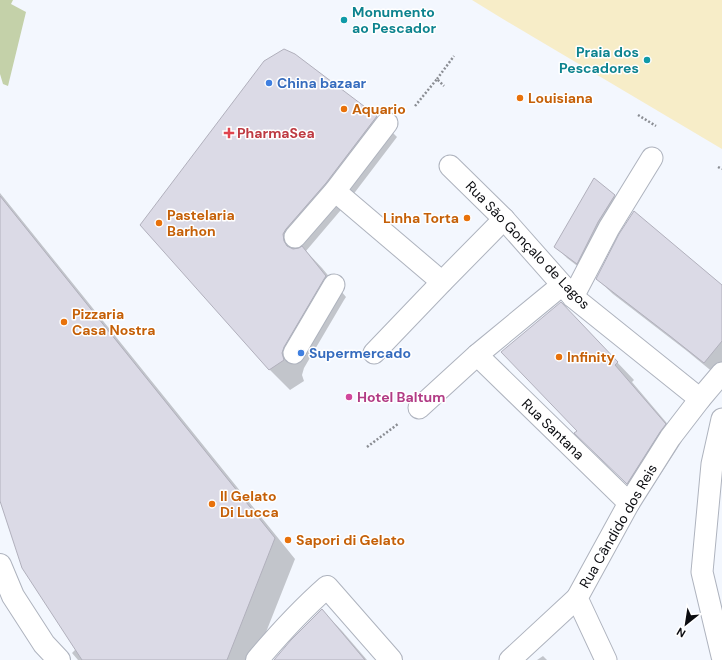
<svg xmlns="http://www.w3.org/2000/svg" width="722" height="660" font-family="'DM Sans',sans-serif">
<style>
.green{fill:#c4d1a9}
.sand{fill:#f7edc8}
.shadow{fill:#0003}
.building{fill:#dbdae6;stroke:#b1b0bc}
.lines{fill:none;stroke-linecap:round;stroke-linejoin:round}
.pedestrian-casing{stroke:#aeb3be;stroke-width:23}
.minor-casing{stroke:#aeb3be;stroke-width:24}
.path{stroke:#8a8d93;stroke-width:2.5;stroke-dasharray:2 2;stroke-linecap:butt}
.pedestrian{stroke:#fff;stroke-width:21}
.minor{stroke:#fff;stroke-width:22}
.culture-dot{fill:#0f9aa8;stroke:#fff;stroke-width:1.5}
.shop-dot{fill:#3f7fe0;stroke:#fff;stroke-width:1.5}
.food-dot{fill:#e8710a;stroke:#fff;stroke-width:1.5}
.health-dot{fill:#e0444e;stroke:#fff;stroke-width:1.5}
.hotel-dot{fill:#d1479c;stroke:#fff;stroke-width:1.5}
.labels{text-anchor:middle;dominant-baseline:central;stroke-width:3;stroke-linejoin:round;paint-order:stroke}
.culture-label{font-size:14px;font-weight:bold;fill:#0d838f;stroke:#fff;text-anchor:start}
.shop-label{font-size:14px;font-weight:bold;fill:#366cbe;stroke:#fff;text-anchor:start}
.food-label{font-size:14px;font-weight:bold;fill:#c56008;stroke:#fff;text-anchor:start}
.health-label{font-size:14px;font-weight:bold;fill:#be3a42;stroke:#fff;text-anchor:start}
.street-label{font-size:14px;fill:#0b0c10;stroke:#fff}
.hotel-label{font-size:14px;font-weight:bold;fill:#b23c85;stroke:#fff;text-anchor:start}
</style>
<rect width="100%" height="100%" fill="#f3f7fe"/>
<polygon class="green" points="0,0 13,0 11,4 26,12 8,86 3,84 0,74"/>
<polygon class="sand" points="472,0 722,0 722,149 498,16"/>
<g class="shadow">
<polygon points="295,55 377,117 397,137 346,204 306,251 322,268 346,297 344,300 304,368 302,375 304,381 290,390 270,370 141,225"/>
<polygon points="0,193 295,559 255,660 78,660 72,653 76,649 0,498"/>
<polygon points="614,196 626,208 589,275 567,258 555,246"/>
<polygon points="597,279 722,286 722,375 720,378 687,351 613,294"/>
<polygon points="577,320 634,380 632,382 682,441 677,449 644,500 593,450 578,431"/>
<polygon points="322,610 342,631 367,660 276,660"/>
<polygon points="543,656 547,660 537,660"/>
</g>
<g class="building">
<polygon points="284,49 295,54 377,116 326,183 286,229 283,234 284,241 287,246 293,249 299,248 302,246 326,276 324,279 284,347 282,353 284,360 269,370 140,225 264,61"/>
<polygon points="594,178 615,195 598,222 577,264 554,247"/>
<polygon points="0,196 275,538 227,660 82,660 22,568 0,501"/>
<polygon points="634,211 722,285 722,341 704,363 670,336 596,279 619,234"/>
<polygon points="561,302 618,362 615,365 666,424 660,432 627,484 574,433 577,431 501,352"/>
<polygon points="322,609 365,660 274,660 291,640"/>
</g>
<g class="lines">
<g class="pedestrian-casing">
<g id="pedestrian">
<polyline points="450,166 504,219 573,297 700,399"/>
<polyline points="335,191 442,282"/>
<polyline points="295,237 335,191 387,123"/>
<polyline points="573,297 609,228 652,158"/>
<polyline points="294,353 334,285"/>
<polyline points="374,353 442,282 504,219"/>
<polyline points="477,355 629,503"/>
<polyline points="419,408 477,355 562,285"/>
<polyline points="722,419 712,464 702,572 722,656"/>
<polyline points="510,660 577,598"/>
<polyline points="606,660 577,598 629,503 670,438 700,399 722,373"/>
</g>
</g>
<g class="minor-casing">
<g id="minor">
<polyline points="0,565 13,596 44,644 59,660"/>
<path d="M 257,660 C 279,634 302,609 327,587 L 391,660"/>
</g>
</g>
<g class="path">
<polyline points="437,79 454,56"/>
<polyline points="415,106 437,79 444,86"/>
<polyline points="638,115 656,126"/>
<polyline points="718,167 722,169"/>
<polyline points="367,447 398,424"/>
</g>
<use href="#pedestrian" class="pedestrian"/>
<use href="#minor" class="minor"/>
</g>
<g class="culture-dot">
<circle cx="344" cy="20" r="4"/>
<circle cx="647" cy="60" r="4"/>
</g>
<g class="shop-dot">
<circle cx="269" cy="83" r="4"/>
<circle cx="301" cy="353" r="4"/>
</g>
<g class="food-dot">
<circle cx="520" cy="98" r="4"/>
<circle cx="344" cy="109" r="4"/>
<circle cx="467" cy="218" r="4"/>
<circle cx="159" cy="223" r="4"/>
<circle cx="64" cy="322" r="4"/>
<circle cx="559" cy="357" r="4"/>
<circle cx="212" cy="504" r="4"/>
<circle cx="288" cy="540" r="4"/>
</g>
<path class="health-dot" d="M227 127h4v4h4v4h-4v4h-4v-4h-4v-4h4z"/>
<circle class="hotel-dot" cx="349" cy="397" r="4"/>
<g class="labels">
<g class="culture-label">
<text x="352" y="12">Monumento<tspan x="352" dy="16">ao Pescador</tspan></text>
<text x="639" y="52" text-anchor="end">Praia dos<tspan x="639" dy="16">Pescadores</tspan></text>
</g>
<g class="shop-label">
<text x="277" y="83">China bazaar</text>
<text x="309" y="353">Supermercado</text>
</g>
<g class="food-label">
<text x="528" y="98">Louisiana</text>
<text x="352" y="109">Aquario</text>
<text x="167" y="215">Pastelaria<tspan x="167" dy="16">Barhon</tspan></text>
<text x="459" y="218" text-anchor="end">Linha Torta</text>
<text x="72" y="314">Pizzaria<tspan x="72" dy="16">Casa Nostra</tspan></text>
<text x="567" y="357">Infinity</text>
<text x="220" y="496">Il Gelato<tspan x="220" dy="16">Di Lucca</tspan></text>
<text x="296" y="540">Sapori di Gelato</text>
</g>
<g class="health-label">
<text x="237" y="133">PharmaSea</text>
</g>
<g class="street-label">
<text transform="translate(528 245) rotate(46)">Rua São Gonçalo de Lagos</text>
<text transform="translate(553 429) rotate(44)">Rua Santana</text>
<text transform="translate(618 526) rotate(-60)">Rua Cândido dos Reis</text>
</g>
<g class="hotel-label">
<text x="357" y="397">Hotel Baltum</text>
</g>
</g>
<g transform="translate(686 624) rotate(210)" stroke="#ffffff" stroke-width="3" paint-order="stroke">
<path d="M0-3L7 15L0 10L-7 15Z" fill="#0b0c10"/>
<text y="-6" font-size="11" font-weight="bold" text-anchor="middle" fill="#0b0c10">N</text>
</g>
</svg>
